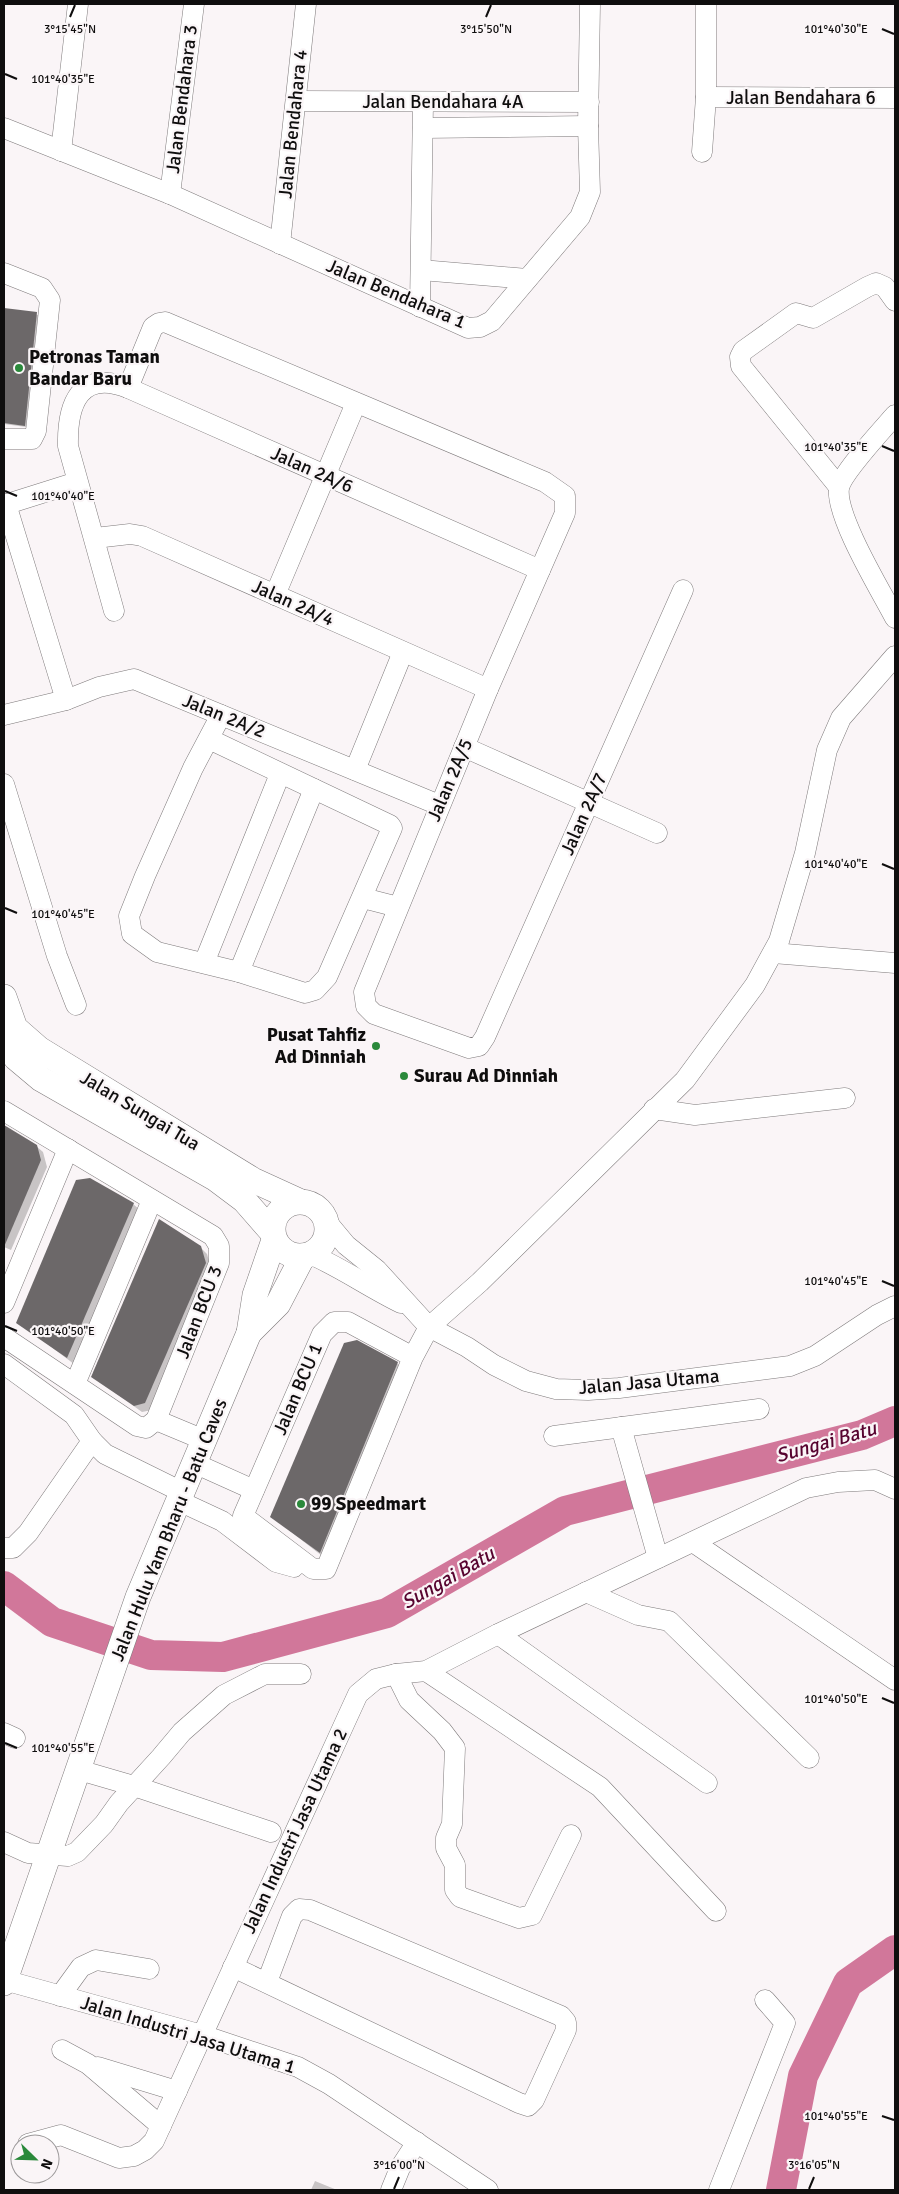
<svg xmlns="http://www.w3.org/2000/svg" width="899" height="2194" font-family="Signika,sans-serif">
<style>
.shadow{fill:#0003}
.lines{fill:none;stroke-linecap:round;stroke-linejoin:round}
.river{stroke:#d1779a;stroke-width:30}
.building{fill:#6c6869}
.minor-casing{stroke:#7e7a7b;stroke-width:21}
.major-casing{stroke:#7e7a7b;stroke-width:26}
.minor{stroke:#fff;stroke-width:20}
.major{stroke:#fff;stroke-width:25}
.ticks{fill:none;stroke:#0f0e0e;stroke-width:2}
.poi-dot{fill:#2a893b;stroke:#faf5f7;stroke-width:2}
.labels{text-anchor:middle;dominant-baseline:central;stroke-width:4.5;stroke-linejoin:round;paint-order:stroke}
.street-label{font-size:19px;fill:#0f0e0e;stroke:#faf5f7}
.poi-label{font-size:19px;font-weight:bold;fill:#0f0e0e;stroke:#faf5f7;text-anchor:start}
.water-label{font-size:20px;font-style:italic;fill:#57032f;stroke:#faf5f7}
.ticks-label{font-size:12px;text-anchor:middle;fill:#0f0e0e;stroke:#faf5f7;stroke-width:4.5;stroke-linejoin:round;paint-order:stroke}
</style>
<rect width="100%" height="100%" fill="#faf5f7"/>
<g class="shadow">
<polygon points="4,309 38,315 26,427 4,424"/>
<polygon points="4,1126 36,1146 43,1152 47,1167 11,1250 4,1247"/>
<polygon points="133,1204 140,1210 74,1364 18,1322"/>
<polygon points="200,1247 207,1254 212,1271 152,1410 142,1412 93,1377"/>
<polygon points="397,1363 404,1370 326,1559 272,1517"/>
<polygon points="315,2181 337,2190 311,2190"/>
</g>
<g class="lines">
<g class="river">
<polyline points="4,1586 52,1622 151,1655 223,1657 387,1613 565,1511 862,1435 895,1421"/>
<polyline points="781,2190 803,2076 848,1983 895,1950"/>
</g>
</g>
<g class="building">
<polygon points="4,308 37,312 25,426 4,423"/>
<polygon points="4,1125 37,1145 41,1160 4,1247"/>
<polygon points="90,1178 134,1203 67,1358 16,1323 76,1180"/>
<polygon points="159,1219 201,1246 206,1263 145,1403 134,1406 91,1377"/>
<polygon points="357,1340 398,1362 320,1553 270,1517 344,1343"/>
</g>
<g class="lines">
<g class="minor-casing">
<g id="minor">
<polyline points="706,97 895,98"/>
<polyline points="297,101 589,102"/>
<polyline points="4,128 170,194 468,328 480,327 492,321 580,217 590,192 588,126 590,4"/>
<polyline points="423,128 588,126"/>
<polyline points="61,151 78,4"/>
<polyline points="702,152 706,97 706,4"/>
<polyline points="170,194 194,4"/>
<polyline points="280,244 306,4"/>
<polyline points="421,270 527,279"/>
<polyline points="4,273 42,288 50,300 36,431 32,439 4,439"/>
<polyline points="420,307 423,103"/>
<polyline points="128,388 153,327 159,323 165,322 545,482 565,496 565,513 488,689 364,992 366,1006 374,1014 469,1048 479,1046 485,1037 683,590"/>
<path d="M 895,415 C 883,429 842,473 839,488 C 835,516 881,591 895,618"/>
<polyline points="839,487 741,366 740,357 743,351 796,313 813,318 867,287 876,283 885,287 895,301"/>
<polyline points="6,504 66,700"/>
<polyline points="4,505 77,482"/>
<polyline points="95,538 130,534 142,536 488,689"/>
<polyline points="275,595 356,403"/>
<path d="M 114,611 L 68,446 C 67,404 80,369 128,388 L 540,570"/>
<polyline points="4,715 66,700 99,687 134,679 439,805"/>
<polyline points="209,739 390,825 392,828 327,977 315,990 305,993 239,972 157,952 132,934 129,916 145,876 193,768 221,715"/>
<polyline points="464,747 657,833"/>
<polyline points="355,770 403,652"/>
<polyline points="4,784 57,956 76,1005"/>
<polyline points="363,898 398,907"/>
<polyline points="773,953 895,963"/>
<polyline points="204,963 280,774"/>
<polyline points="239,972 314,789"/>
<polyline points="654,1109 695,1115 845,1098"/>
<polyline points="4,1111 213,1236 219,1246 219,1263 156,1420 146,1428 137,1426 4,1337"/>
<polyline points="326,1221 346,1245 377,1270 429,1327 467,1347 494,1365 526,1381 556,1389 588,1390 619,1388 790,1366 815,1356 877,1315 895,1306"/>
<path d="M 310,1254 C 342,1268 370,1288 401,1303"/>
<polyline points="4,1303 68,1149"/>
<polyline points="413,1357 326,1569 313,1569 243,1516 322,1334 334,1322 348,1322 413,1357 429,1327 480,1282 685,1080 755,985 779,941 805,853 827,750 841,718 895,656"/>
<polyline points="4,1364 74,1415 92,1441 105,1454 182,1492"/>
<polyline points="75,1384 152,1200"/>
<polyline points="156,1420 204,1440"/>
<polyline points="621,1427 658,1558"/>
<polyline points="554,1436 759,1409"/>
<polyline points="194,1463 254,1490"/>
<polyline points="179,1501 222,1521 276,1562 294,1567"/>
<polyline points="693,1542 895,1680"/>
<polyline points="4,1548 13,1548 28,1533 92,1441"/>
<polyline points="586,1592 638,1615 669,1621 809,1758"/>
<polyline points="498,1634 707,1783"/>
<polyline points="426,1671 600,1787 716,1911"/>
<polyline points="396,1674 409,1700 442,1731 455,1748 452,1824 446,1838 446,1848 455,1865 455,1890 460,1897 519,1918 532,1915 571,1835"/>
<polyline points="4,1733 15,1738"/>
<polyline points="79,1770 134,1786 271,1832"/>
<polyline points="4,1842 28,1853 68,1856 77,1852 104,1824 119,1803 161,1757 182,1732 224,1695 265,1674 301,1674"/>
<polyline points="233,1967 519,2103 528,2106 534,2100 566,2030 566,2022 561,2016 310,1910 299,1909 292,1916 267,1982"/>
<polyline points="4,1980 202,2035 298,2067 329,2084 488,2190"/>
<polyline points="60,1996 81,1967 96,1960 149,1969"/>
<polyline points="62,2050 88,2064 161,2126"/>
<polyline points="98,2067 177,2091"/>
<polyline points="28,2144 61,2135 119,2158 134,2156 145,2150 154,2141 347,1718 358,1694 376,1679 396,1674 426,1671 498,1634 806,1488 838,1482 875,1480 895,1489"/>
<polyline points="391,2190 400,2168 417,2142"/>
<polyline points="719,2190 785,2023 765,2000"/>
</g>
</g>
<g class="major-casing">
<g id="major">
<polyline points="4,997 15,1028 39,1049 253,1180 299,1201"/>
<polyline points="4,1041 16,1058 41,1079 216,1179 244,1200 272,1232"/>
<circle cx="300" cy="1229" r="27"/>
<polyline points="249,1333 278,1304 303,1256"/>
<polyline points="4,1983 138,1597 249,1333 255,1295 274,1240"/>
</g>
</g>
<use href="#minor" class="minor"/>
<use href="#major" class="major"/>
</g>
<path class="ticks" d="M 70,17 L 75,5M 486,17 L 491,5M 882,29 L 894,34M 5,74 L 17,79M 882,446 L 894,451M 5,491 L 17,496M 882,864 L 894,869M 5,908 L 17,913M 882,1281 L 894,1286M 5,1326 L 17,1331M 882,1698 L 894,1703M 5,1743 L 17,1748M 882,2116 L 894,2120M 394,2189 L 399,2177M 809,2189 L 814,2177"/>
<g class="poi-dot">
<circle cx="19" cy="368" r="5"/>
<circle cx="376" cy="1046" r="5"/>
<circle cx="404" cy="1076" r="5"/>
<circle cx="301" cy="1504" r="5"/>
</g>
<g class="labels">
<g class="street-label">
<text x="801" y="98">Jalan Bendahara 6</text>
<text transform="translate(182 99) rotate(-83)">Jalan Bendahara 3</text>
<text x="443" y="102">Jalan Bendahara 4A</text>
<text transform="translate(293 124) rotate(-84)">Jalan Bendahara 4</text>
<text transform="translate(396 294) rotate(23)">Jalan Bendahara 1</text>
<text transform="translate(312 470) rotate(24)">Jalan 2A/6</text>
<text transform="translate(293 603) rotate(24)">Jalan 2A/4</text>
<text transform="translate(224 716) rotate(22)">Jalan 2A/2</text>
<text transform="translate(450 780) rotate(-67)">Jalan 2A/5</text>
<text transform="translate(584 814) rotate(-66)">Jalan 2A/7</text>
<text transform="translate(140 1111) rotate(31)">Jalan Sungai Tua</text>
<text transform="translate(199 1312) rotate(-69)">Jalan BCU 3</text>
<text transform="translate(649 1382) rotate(-5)">Jalan Jasa Utama</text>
<text transform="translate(298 1389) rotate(-67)">Jalan BCU 1</text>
<text transform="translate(169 1530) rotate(-68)">Jalan Hulu Yam Bharu - Batu Caves</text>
<text transform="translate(295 1831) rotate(-65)">Jalan Industri Jasa Utama 2</text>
<text transform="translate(188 2035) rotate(17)">Jalan Industri Jasa Utama 1</text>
</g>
<g class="poi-label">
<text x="29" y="357">Petronas Taman<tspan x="29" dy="22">Bandar Baru</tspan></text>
<text x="366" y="1035" text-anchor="end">Pusat Tahfiz<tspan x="366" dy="22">Ad Dinniah</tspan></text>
<text x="414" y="1076">Surau Ad Dinniah</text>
<text x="311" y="1504">99 Speedmart</text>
</g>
<g class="water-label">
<text transform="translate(826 1442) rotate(-16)">Sungai Batu</text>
<text transform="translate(448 1578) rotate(-30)">Sungai Batu</text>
</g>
</g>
<g class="ticks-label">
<text x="836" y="33">101°40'30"E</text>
<text x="70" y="33">3°15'45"N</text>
<text x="486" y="33">3°15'50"N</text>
<text x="63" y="83">101°40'35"E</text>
<text x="836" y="451">101°40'35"E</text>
<text x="63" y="500">101°40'40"E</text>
<text x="836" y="868">101°40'40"E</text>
<text x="63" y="918">101°40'45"E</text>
<text x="836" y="1285">101°40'45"E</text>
<text x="63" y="1335">101°40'50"E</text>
<text x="836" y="1703">101°40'50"E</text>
<text x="63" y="1752">101°40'55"E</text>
<text x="836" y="2120">101°40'55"E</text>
<text x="399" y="2169">3°16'00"N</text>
<text x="814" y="2169">3°16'05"N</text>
</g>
<rect width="899" height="2194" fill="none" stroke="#0f0e0e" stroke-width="10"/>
<g transform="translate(35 2159) rotate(113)"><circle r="24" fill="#faf5f7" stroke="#9c999a"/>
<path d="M0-4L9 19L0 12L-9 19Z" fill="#2a893b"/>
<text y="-8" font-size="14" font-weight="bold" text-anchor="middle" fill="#0f0e0e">N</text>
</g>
</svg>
